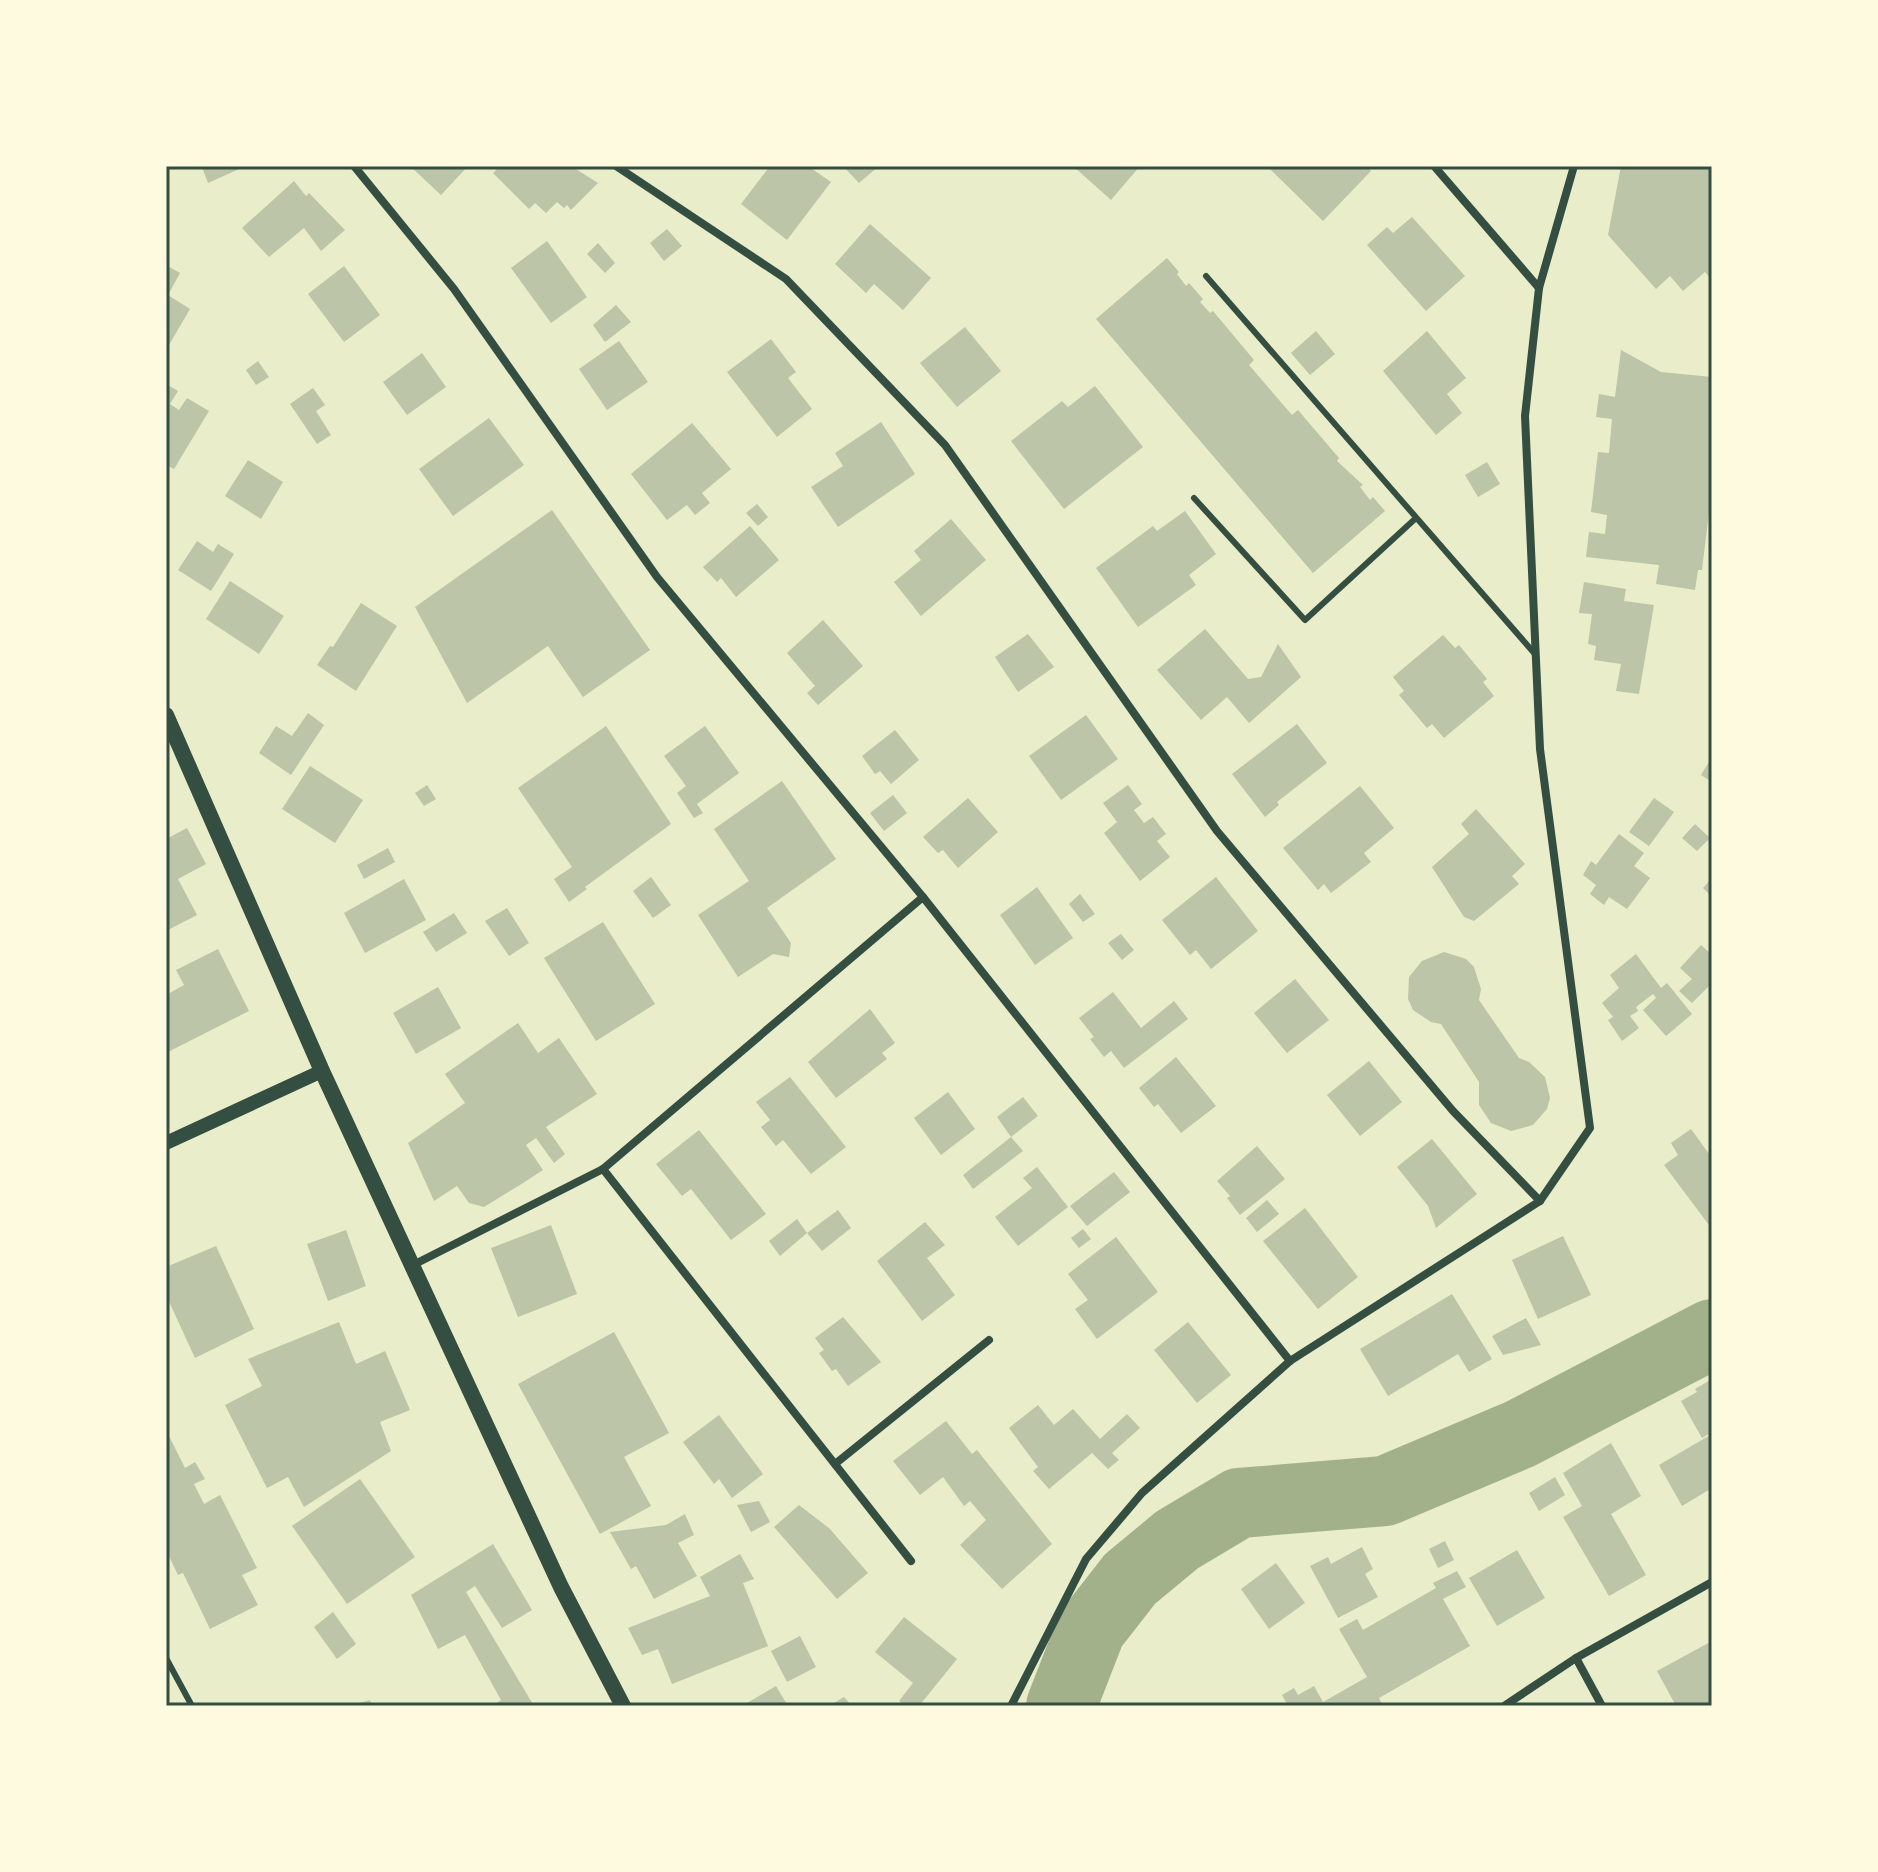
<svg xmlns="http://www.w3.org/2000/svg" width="1878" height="1872" font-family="'PT Sans Narrow',sans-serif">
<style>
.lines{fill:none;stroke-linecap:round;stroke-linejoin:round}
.river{stroke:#a3b18a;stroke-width:70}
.building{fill:#bcc5a7}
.service{stroke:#344e41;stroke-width:6}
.minor{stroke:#344e41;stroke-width:8}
.tertiary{stroke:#344e41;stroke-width:14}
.secondary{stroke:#344e41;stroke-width:16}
.neatline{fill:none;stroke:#344e41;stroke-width:3}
</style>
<rect width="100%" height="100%" fill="#e9edc9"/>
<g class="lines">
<polyline class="river" points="1061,1706 1091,1629 1130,1579 1177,1540 1239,1503 1385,1491 1520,1434 1712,1334"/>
</g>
<g class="building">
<polygon points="204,166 246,166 208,183 202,167"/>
<polygon points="410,166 468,166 441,195"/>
<polygon points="500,166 571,166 598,183 571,210 567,205 564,208 557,202 546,213 535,203 529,209 493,173"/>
<polygon points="770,166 808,166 831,182 787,240 741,204"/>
<polygon points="843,166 879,166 859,183"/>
<polygon points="1073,166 1140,166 1111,200"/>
<polygon points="1267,166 1366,166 1371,171 1323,221"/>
<polygon points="1621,166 1712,166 1712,280 1705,272 1683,291 1670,276 1656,289 1608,235"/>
<polygon points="294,181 306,196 309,193 345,230 321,251 304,228 269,257 242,228"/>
<polygon points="1412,217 1465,276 1426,311 1367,245 1387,227 1393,233"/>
<polygon points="870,224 931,278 903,310 874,284 866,293 835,264"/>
<polygon points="667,229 682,246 664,261 650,243"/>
<polygon points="547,241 587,297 551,323 511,268"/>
<polygon points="598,243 615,263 605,273 587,254"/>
<polygon points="1167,258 1179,272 1177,274 1186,286 1189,283 1203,299 1200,302 1210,313 1213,311 1254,360 1249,365 1292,415 1298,410 1339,458 1337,461 1363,485 1360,487 1370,500 1373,497 1385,511 1313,573 1096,319"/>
<polygon points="166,265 180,273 168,295 190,309 166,350"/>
<polygon points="344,266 380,315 344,342 308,294"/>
<polygon points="616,305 631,322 605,342 593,325"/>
<polygon points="965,327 1001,371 957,407 920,363"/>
<polygon points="1316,331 1335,354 1310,375 1291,353"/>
<polygon points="1427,331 1466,378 1447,394 1462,413 1436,435 1383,371"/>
<polygon points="771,339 796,372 788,378 812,409 777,437 727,372"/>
<polygon points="619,341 648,382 607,410 579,369"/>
<polygon points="1621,350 1661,372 1712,377 1712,487 1702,570 1698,570 1695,590 1656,584 1659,565 1586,557 1589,532 1605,534 1607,515 1591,512 1598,452 1609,453 1612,419 1596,417 1599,394 1615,397"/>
<polygon points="422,353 446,387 407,415 383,382"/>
<polygon points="258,361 269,377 256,385 246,370"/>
<polygon points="168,385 178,391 170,404 179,410 187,398 209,411 174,469 166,465"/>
<polygon points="1095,386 1143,447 1064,509 1011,441 1062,401 1068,407"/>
<polygon points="313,388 325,405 316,411 331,435 317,444 290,404"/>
<polygon points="489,418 524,465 453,516 419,469"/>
<polygon points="881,422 915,474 838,527 811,487 843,466 835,453"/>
<polygon points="692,423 731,469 702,493 710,503 695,515 687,505 667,520 631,474"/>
<polygon points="248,460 283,482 261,519 225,496"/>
<polygon points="1487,462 1500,484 1478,497 1465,475"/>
<polygon points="757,504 768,517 758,526 746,513"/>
<polygon points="552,510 650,650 583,697 548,646 467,703 415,607"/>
<polygon points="1185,511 1216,554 1189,575 1196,585 1138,627 1096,568 1153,526 1157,531"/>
<polygon points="951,519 986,560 921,616 894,582 921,560 914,551"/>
<polygon points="750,526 779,560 736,597 721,578 717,582 703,567"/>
<polygon points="197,541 213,552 218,544 234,554 211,591 178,570"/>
<polygon points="230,581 284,616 259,654 206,619"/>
<polygon points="1584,582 1626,589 1624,601 1654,605 1639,694 1616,691 1621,664 1594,660 1596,646 1588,644 1592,614 1579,613"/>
<polygon points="361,603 397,626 356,691 317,665 330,646 333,647"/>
<polygon points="823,620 863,666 818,705 807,693 815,686 787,653"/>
<polygon points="1205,629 1248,679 1261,677 1278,644 1301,677 1249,723 1227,697 1201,720 1157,670"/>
<polygon points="1028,634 1054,667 1018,692 995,657"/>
<polygon points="1443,635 1455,648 1459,645 1487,679 1483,682 1494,696 1444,738 1432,724 1427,728 1399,695 1404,691 1393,677"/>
<polygon points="308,713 324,725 291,775 259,753 276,726 292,736"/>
<polygon points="1086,715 1118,759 1061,800 1029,756"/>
<polygon points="1297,724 1327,763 1277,802 1279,805 1265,817 1232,774"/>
<polygon points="606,726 671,824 585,887 587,889 569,902 554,879 572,867 518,788"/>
<polygon points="705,726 739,773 697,804 703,813 694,818 677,793 686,786 664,756"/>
<polygon points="895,730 919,760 891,784 880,771 875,774 862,756"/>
<polygon points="1712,757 1712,782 1701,775"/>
<polygon points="310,766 363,800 335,843 282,809"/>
<polygon points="782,781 836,859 767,908 791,943 789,957 773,954 738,977 698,915 749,881 714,829"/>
<polygon points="427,785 436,799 424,806 415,793"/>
<polygon points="1128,785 1142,804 1134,810 1144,823 1153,817 1166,834 1157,841 1170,857 1140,881 1104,833 1117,822 1103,803"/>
<polygon points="1360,786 1394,828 1364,853 1371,862 1331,893 1324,884 1318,890 1283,848"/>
<polygon points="893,795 907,813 884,831 870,813"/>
<polygon points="968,798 998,832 958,868 943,850 938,853 923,837"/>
<polygon points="1654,798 1674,812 1649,846 1629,832"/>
<polygon points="1476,809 1525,864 1512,876 1519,884 1474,921 1464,917 1432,867 1469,834 1461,824"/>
<polygon points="1695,824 1710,838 1697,851 1682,838"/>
<polygon points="187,828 206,864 178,879 197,915 166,931 166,839"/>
<polygon points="1619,834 1644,853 1634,866 1650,878 1627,909 1609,897 1604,905 1590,894 1596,885 1583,875 1591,861 1596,865"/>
<polygon points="388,848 395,862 364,879 357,865"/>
<polygon points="651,877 671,905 653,918 633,891"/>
<polygon points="1216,877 1258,931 1211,969 1196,950 1190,955 1162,920"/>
<polygon points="1712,878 1712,897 1703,888"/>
<polygon points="404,879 426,920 365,953 344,913"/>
<polygon points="1037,887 1073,938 1035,965 1000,915"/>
<polygon points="1080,894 1095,914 1083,922 1069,904"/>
<polygon points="507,908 529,943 509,956 485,921"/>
<polygon points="454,913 467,933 436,952 423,932"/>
<polygon points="603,922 655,1004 596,1041 544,958"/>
<polygon points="1121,934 1134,950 1122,960 1108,943"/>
<polygon points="1701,945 1712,955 1712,983 1692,1003 1679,991 1692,979 1680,968"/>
<polygon points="218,949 249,1011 166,1053 166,995 184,985 176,970"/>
<polygon points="1444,952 1466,959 1474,967 1481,989 1479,1000 1519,1058 1529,1062 1545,1077 1550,1098 1547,1109 1533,1125 1511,1131 1491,1123 1479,1105 1479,1082 1441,1024 1431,1022 1413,1010 1408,999 1409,977 1422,961"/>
<polygon points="1636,954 1661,988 1667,983 1692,1014 1666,1036 1643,1010 1656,998 1653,994 1636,1007 1638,1011 1630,1016 1639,1028 1622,1041 1608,1020 1613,1017 1602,1003 1619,988 1610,975"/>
<polygon points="1295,979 1329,1020 1287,1053 1254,1013"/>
<polygon points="438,987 461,1028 416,1054 393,1013"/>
<polygon points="1113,992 1141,1028 1174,1001 1188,1019 1124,1068 1111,1051 1104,1057 1090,1039 1094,1037 1079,1018"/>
<polygon points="870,1009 895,1043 882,1053 887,1059 836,1098 808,1062"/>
<polygon points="518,1023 538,1053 559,1038 597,1094 546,1127 565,1154 554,1163 536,1138 526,1145 543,1170 520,1185 484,1207 469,1203 457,1186 434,1201 408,1143 465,1103 445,1074"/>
<polygon points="1176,1057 1216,1106 1181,1133 1158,1104 1154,1107 1139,1088"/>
<polygon points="1369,1061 1402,1102 1360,1136 1327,1095"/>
<polygon points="790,1077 846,1147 811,1174 783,1140 776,1146 761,1127 770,1120 756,1102"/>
<polygon points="948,1092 975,1129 941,1155 914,1118"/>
<polygon points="1023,1097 1038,1116 1011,1137 997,1117"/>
<polygon points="1691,1129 1712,1158 1712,1229 1664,1165 1678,1155 1671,1143"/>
<polygon points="699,1130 766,1214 731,1240 691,1189 682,1196 656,1164"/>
<polygon points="1011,1137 1023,1151 973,1189 963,1175"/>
<polygon points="1432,1139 1477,1194 1436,1228 1428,1206 1397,1167"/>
<polygon points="1257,1146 1285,1179 1240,1215 1227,1198 1230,1196 1217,1181"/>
<polygon points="1037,1167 1068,1207 1018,1246 995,1217 1032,1188 1023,1178"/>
<polygon points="1114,1172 1130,1192 1087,1226 1070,1206"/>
<polygon points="1267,1200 1279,1214 1257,1232 1246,1218"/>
<polygon points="1305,1208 1358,1277 1318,1309 1263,1241"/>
<polygon points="838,1210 851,1228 822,1251 807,1233"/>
<polygon points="797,1219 807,1233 780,1256 769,1241"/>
<polygon points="925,1222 945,1245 927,1258 955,1295 922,1321 877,1261"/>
<polygon points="551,1225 577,1294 518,1317 491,1248"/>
<polygon points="1083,1229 1091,1239 1079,1248 1071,1238"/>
<polygon points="346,1230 366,1286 328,1301 307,1244"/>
<polygon points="1563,1236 1591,1295 1538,1319 1512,1260"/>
<polygon points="1116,1237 1158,1292 1097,1339 1075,1309 1088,1300 1068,1274"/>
<polygon points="216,1246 254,1329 195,1358 166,1295 166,1267"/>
<polygon points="1452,1294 1492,1359 1469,1372 1458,1354 1388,1396 1360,1349"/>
<polygon points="843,1317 881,1362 848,1386 836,1369 832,1371 819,1353 824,1350 815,1338"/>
<polygon points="1526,1318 1541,1345 1503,1355 1492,1336"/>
<polygon points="339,1322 356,1364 385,1351 410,1410 380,1422 391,1451 304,1507 288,1477 267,1488 225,1405 262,1386 248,1359"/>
<polygon points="1188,1322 1231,1375 1197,1403 1154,1350"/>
<polygon points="614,1332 669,1433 624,1457 651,1506 600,1534 518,1384"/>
<polygon points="1712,1379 1712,1432 1702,1438 1681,1401 1697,1392 1695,1389"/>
<polygon points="1038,1405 1054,1425 1073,1409 1100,1439 1127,1414 1140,1428 1112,1453 1119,1460 1108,1469 1092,1453 1049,1489 1033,1471 1038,1467 1009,1428"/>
<polygon points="719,1415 763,1474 732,1498 719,1479 714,1484 683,1442"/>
<polygon points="946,1421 972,1454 977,1450 1052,1544 1002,1589 960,1545 986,1520 970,1501 964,1506 943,1477 920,1495 893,1461"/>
<polygon points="166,1430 185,1468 195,1462 205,1479 194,1484 204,1504 220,1495 257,1568 242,1575 258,1605 210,1629 183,1573 178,1575 166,1550"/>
<polygon points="1712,1434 1712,1488 1682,1506 1659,1465"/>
<polygon points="1611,1443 1641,1496 1611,1514 1646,1575 1609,1596 1563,1517 1582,1506 1563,1473"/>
<polygon points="1555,1477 1565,1495 1539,1511 1529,1493"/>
<polygon points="360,1479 415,1557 347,1604 292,1526"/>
<polygon points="759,1501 770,1522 751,1532 737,1505"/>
<polygon points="799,1505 830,1529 868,1573 837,1599 774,1527"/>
<polygon points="685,1514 694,1535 678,1543 697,1576 654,1599 636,1566 631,1569 610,1532 666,1525"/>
<polygon points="1445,1541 1454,1560 1438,1568 1429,1549"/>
<polygon points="493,1544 532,1610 502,1628 475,1586 466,1592 534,1706 492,1706 501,1700 465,1635 438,1649 411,1595"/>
<polygon points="1362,1547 1373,1569 1365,1574 1378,1597 1338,1618 1310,1566 1328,1557 1331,1564"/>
<polygon points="1517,1550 1545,1598 1497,1626 1469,1578"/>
<polygon points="740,1554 754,1579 743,1583 768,1646 672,1684 658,1649 642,1655 628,1628 710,1596 700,1577"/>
<polygon points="1276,1563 1305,1603 1269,1629 1241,1589"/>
<polygon points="1457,1571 1466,1587 1443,1599 1470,1646 1379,1698 1383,1706 1288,1706 1282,1695 1294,1688 1298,1695 1314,1686 1323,1702 1367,1677 1339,1629 1357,1619 1363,1630 1436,1588 1433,1583"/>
<polygon points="333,1612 356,1644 337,1659 314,1627"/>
<polygon points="904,1617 957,1659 919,1706 905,1706 899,1701 913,1683 875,1652"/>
<polygon points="800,1636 816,1667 787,1682 771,1651"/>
<polygon points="1712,1641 1712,1706 1676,1706 1657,1671"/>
<polygon points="776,1686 788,1706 742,1706"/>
<polygon points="844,1697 852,1706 829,1706"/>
<polygon points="370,1700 372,1706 353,1706 352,1705"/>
</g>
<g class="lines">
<g class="service">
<polyline points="1206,276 1535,654"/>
<polyline points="1194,498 1305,620 1416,518"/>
<polyline points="166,1658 192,1706"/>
</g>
<g class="minor">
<polyline points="354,166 454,289 657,577 923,897 1290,1361"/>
<polyline points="616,166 786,279 945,445 1217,831 1453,1111 1540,1201"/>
<polyline points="1434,166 1539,288"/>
<polyline points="603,1169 911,1561"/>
<polyline points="413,1265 603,1169 923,897"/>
<polyline points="835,1464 989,1340"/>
<polyline points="1576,1658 1602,1706"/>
<polyline points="1011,1706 1086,1559 1142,1493 1290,1361 1540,1201 1590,1128 1540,749 1525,416 1539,288 1574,166"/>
<polyline points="1504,1706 1576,1658 1712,1582"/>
</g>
<polyline class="tertiary" points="166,1143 322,1071"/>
<polyline class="secondary" points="166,715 322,1071 561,1587 623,1706"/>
</g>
<rect width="1878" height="1872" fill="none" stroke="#fefae0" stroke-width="336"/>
<rect x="168" y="168" width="1542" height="1536" class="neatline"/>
</svg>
